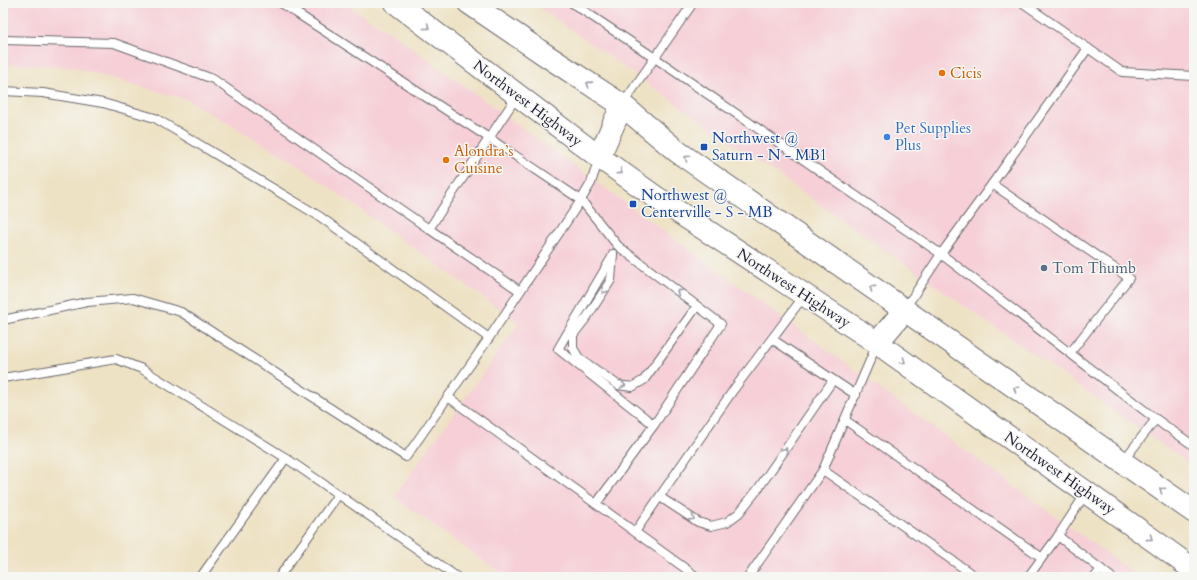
<svg xmlns="http://www.w3.org/2000/svg" width="1197" height="580" font-family="Cardo,serif">
<style>
.built{fill:#f6cfd7}
.lines{fill:none;stroke-linecap:round;stroke-linejoin:round}
.service-casing{stroke:#69656b;stroke-width:10}
.secondary-casing{stroke:#69656b;stroke-width:24}
.service{stroke:#fff;stroke-width:8}
.secondary{stroke:#fff;stroke-width:22}
.oneway{stroke:#9c9ca7}
.food-dot{fill:#e8710a;stroke:#f6f6f2;stroke-width:1.5}
.shop-dot{fill:#3f7fe0;stroke:#f6f6f2;stroke-width:1.5}
.transit-dot{fill:#1a4fb4;stroke:#f6f6f2;stroke-width:1.5}
.service-dot{fill:#5c6f8a;stroke:#f6f6f2;stroke-width:1.5}
.labels{text-anchor:middle;dominant-baseline:central;stroke-width:3;stroke-linejoin:round;paint-order:stroke}
.food-label{font-size:15px;fill:#c56008;stroke:#f6f6f2;text-anchor:start}
.street-label{font-size:15px;fill:#22223b;stroke:#f6f6f2}
.shop-label{font-size:15px;fill:#366cbe;stroke:#f6f6f2;text-anchor:start}
.transit-label{font-size:15px;fill:#164399;stroke:#f6f6f2;text-anchor:start}
.service-label{font-size:15px;fill:#4e5e75;stroke:#f6f6f2;text-anchor:start}
</style>
<rect width="100%" height="100%" fill="#f6f6f2"/>
<filter id="ink" filterUnits="userSpaceOnUse"><feTurbulence type="fractalNoise" baseFrequency=".025" numOctaves="2"/><feDisplacementMap in="SourceGraphic" scale="8" xChannelSelector="R" yChannelSelector="G"/><feConvolveMatrix kernelMatrix="1 2 1 2 8 2 1 2 1" color-interpolation-filters="sRGB"/></filter>
<filter id="wash" filterUnits="userSpaceOnUse"><feTurbulence type="fractalNoise" baseFrequency=".012" numOctaves="4" result="noise"/><feDisplacementMap in="SourceGraphic" scale="16" xChannelSelector="R" yChannelSelector="G"/><feGaussianBlur stdDeviation="0.9" result="paint"/><feColorMatrix in="noise" values="0 0 0 0 0 0 0 0 0 0 0 0 0 0 0 0 0 1.4 0 .05"/><feComposite in="paint" operator="in"/></filter>
<g filter="url(#wash)">
<rect width="100%" height="100%" fill="#eee2c4"/>
<g class="built">
<polygon points="3,3 344,3 397,37 1139,577 506,577 394,497 519,323 291,160 188,100 73,67 3,64"/>
<polygon points="533,3 1194,3 1194,467"/>
</g>
</g>
<g filter="url(#ink)">
<g class="lines">
<g class="service-casing">
<g id="service">
<polyline points="281,3 489,138 581,200 618,246 721,324 654,425 596,504 635,532"/>
<polyline points="572,3 655,58 941,254 1166,427"/>
<polyline points="1023,3 1122,72 1194,76"/>
<polyline points="3,40 114,43 213,79 429,229 517,96"/>
<polyline points="3,91 43,93 103,103 155,118 319,216 489,338"/>
<polyline points="622,105 693,3"/>
<polyline points="992,184 1129,278 1070,353"/>
<polyline points="429,229 520,291"/>
<polyline points="613,254 611,280 587,317 573,335 573,348 579,358 618,385 632,387 644,380 697,306"/>
<polyline points="612,257 558,349 654,425"/>
<polyline points="904,310 941,254 992,184 1088,48"/>
<polyline points="3,320 87,302 133,298 181,312 406,457 489,338 581,200 591,183 599,158"/>
<polyline points="772,339 856,395"/>
<polyline points="3,378 116,359 142,369 286,458 457,577"/>
<polyline points="448,397 596,504"/>
<polyline points="845,420 1041,557"/>
<polyline points="1123,461 1156,419 1194,446"/>
<polyline points="823,470 976,577"/>
<polyline points="660,497 698,522 711,526 727,522 739,513 758,489 833,380"/>
<polyline points="1058,536 1111,577"/>
<polyline points="204,577 202,575 286,458"/>
<polyline points="279,577 338,495"/>
<polyline points="697,577 635,532 734,389 804,296"/>
<polyline points="748,577 823,470 877,344"/>
<polyline points="1028,577 1058,536 1086,493"/>
<polyline points="1095,577 1101,569"/>
</g>
</g>
<g class="secondary-casing">
<g id="secondary">
<polyline points="396,3 599,157 657,198 873,340 1157,543 1194,570"/>
<polyline points="469,3 550,58 622,105 678,152 1194,512"/>
<polyline points="599,157 622,105"/>
<polyline points="877,343 904,311"/>
</g>
</g>
<use href="#service" class="service"/>
<use href="#secondary" class="secondary"/>
</g>
<defs><path id="oneway-chevron" d="M-2-3.5L2.5 0L-2 3.5" fill="none" stroke-width="1.6" stroke-linecap="round" stroke-linejoin="round"/></defs>
<g class="oneway">
<use href="#oneway-chevron" transform="translate(427 27) rotate(38)"/>
<use href="#oneway-chevron" transform="translate(589 84) rotate(-147)"/>
<use href="#oneway-chevron" transform="translate(687 158) rotate(-145)"/>
<use href="#oneway-chevron" transform="translate(620 172) rotate(36)"/>
<use href="#oneway-chevron" transform="translate(872 288) rotate(-144)"/>
<use href="#oneway-chevron" transform="translate(604 291) rotate(123)"/>
<use href="#oneway-chevron" transform="translate(679 292) rotate(-143)"/>
<use href="#oneway-chevron" transform="translate(903 361) rotate(35)"/>
<use href="#oneway-chevron" transform="translate(623 385) rotate(13)"/>
<use href="#oneway-chevron" transform="translate(1016 389) rotate(-145)"/>
<use href="#oneway-chevron" transform="translate(785 450) rotate(-56)"/>
<use href="#oneway-chevron" transform="translate(1162 490) rotate(-145)"/>
<use href="#oneway-chevron" transform="translate(692 518) rotate(32)"/>
<use href="#oneway-chevron" transform="translate(1150 538) rotate(36)"/>
</g>
</g>
<g class="food-dot">
<circle cx="942" cy="73" r="4"/>
<circle cx="446" cy="160" r="4"/>
</g>
<circle class="shop-dot" cx="887" cy="137" r="4"/>
<g class="transit-dot">
<rect x="700" y="143" width="8" height="8" rx="2"/>
<rect x="629" y="200" width="8" height="8" rx="2"/>
</g>
<circle class="service-dot" cx="1044" cy="268" r="4"/>
<g class="labels">
<g class="food-label">
<text x="950" y="73">Cicis</text>
<text x="454" y="151">Alondra’s<tspan x="454" dy="17">Cuisine</tspan></text>
</g>
<g class="street-label">
<text transform="translate(528 103) rotate(37)">Northwest Highway</text>
<text transform="translate(794 288) rotate(33)">Northwest Highway</text>
<text transform="translate(1060 473) rotate(35)">Northwest Highway</text>
</g>
<g class="shop-label">
<text x="895" y="128">Pet Supplies<tspan x="895" dy="17">Plus</tspan></text>
</g>
<g class="transit-label">
<text x="712" y="138">Northwest @<tspan x="712" dy="17">Saturn - N - MB1</tspan></text>
<text x="641" y="195">Northwest @<tspan x="641" dy="17">Centerville - S - MB</tspan></text>
</g>
<g class="service-label">
<text x="1052" y="268">Tom Thumb</text>
</g>
</g>
<rect width="1197" height="580" fill="none" stroke="#f6f6f2" stroke-width="16"/>
</svg>
